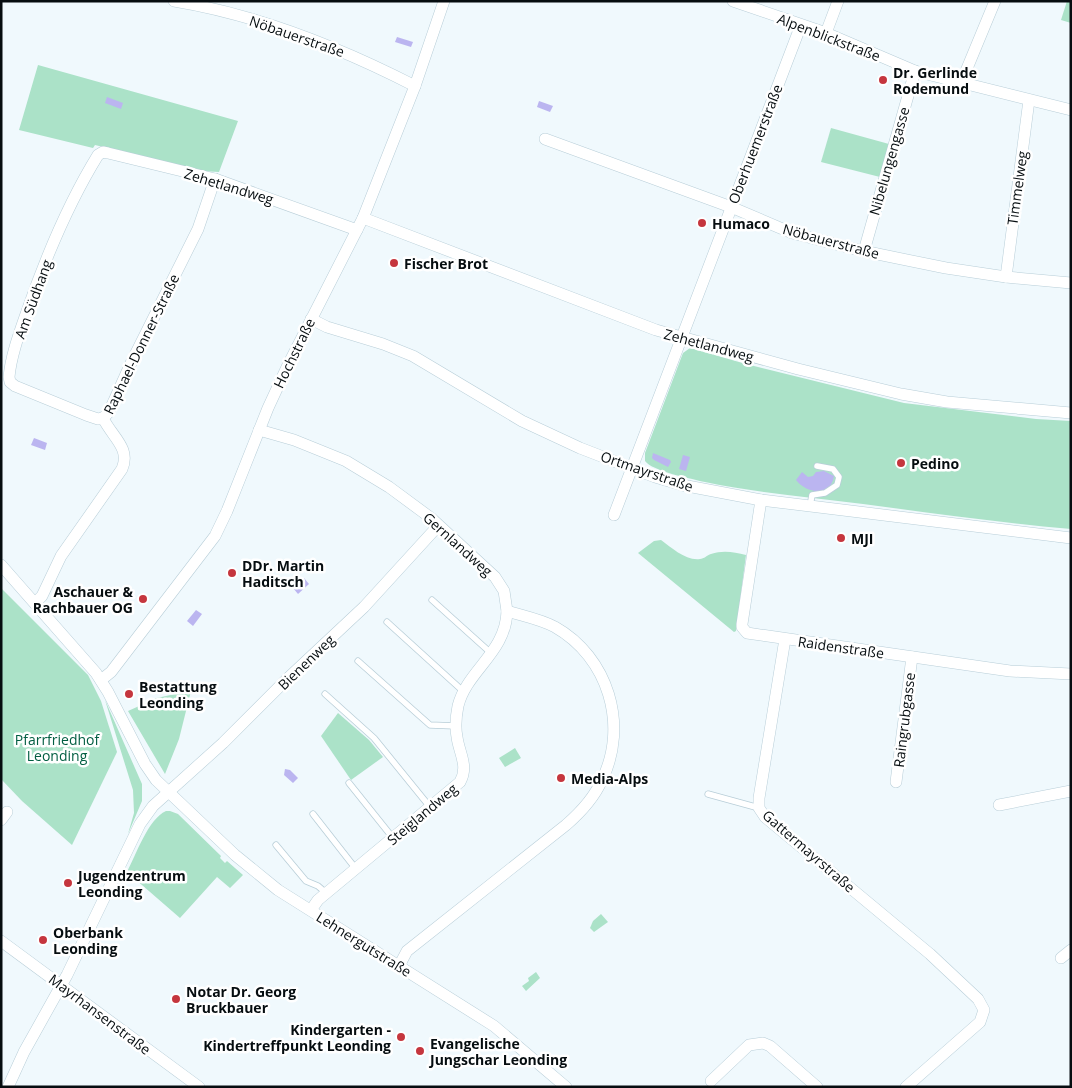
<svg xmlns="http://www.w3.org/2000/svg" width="1072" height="1088" font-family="'Open Sans',sans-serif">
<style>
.green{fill:#abe2c8}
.water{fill:#bbb5f0}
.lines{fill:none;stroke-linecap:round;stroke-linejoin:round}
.lane-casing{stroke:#b8ced8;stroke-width:7}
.street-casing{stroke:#b8ced8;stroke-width:12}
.lane{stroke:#fff;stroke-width:5.5}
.street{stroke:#fff;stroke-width:11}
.poi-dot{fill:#c5363e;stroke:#fff;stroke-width:2}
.labels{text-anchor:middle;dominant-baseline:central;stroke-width:5;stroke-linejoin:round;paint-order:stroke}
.street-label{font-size:14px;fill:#060d10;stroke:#fff}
.poi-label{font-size:14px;font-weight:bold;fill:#060d10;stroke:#fff;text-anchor:start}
.park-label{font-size:14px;fill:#025e42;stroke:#fff}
</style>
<rect width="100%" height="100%" fill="#f0f9fd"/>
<g class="green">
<polygon points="1067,1 1071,1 1071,23 1061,20"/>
<polygon points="38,65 238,121 219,172 202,171 95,145 93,148 19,130"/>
<polygon points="831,128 889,144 880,177 821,162"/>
<path d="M 690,348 L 746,364 L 904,403 L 1036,419 L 1071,421 L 1071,529 C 1001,523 932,513 863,504 C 811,497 757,493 705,482 C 692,479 652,471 645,461 L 645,453 L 683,353 Z"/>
<path d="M 661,540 C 672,548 686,561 700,559 C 704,559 707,555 711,554 C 723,550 734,552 746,555 L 736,631 L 734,632 L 638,553 L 654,541 Z"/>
<polygon points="1,588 88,675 101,701 117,752 72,845 22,801 1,779"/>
<polygon points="188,680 191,691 179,739 165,774 128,711 157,698 175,694"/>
<polygon points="105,700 142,784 142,801 128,834 134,813 133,790"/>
<polygon points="338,713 369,740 383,757 351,780 321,736"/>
<polygon points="515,748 521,758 505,767 499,758"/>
<path d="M 166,811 L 170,811 L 178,814 L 221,856 L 220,858 L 225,863 L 227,861 L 243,875 L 230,888 L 217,877 L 180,918 L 127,872 C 136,855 148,819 166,811 Z"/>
<polygon points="601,914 608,922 594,932 590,928 593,921"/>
<polygon points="536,972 540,978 526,991 522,986 529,981 528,978"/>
</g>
<g class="water">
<polygon points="397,37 413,42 411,47 395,42"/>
<polygon points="107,97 123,103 121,109 105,103"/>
<polygon points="539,101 553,106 550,112 537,107"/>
<polygon points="34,438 47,443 45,450 31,445"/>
<polygon points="653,453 670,460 671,462 668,467 654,460 652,458"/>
<polygon points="683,455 690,457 686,471 679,469"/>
<path d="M 824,471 L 834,476 C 831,497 807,494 796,480 L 802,472 L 808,477 L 813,476 L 816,472 Z"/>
<polygon points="304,578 309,584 298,594 293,588"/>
<polygon points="196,610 202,614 193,626 187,621"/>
<polygon points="285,769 290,770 298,778 293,783 284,775"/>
</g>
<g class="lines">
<g class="lane-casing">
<g id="lane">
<polyline points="810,506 812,495 825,493 837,485 839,477 833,469 817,466"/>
<polyline points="432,600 492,654"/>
<polyline points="387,622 464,692"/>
<polyline points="358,661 430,725 456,726"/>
<polyline points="325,694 374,738 430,807"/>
<polyline points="349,783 393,838"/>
<polyline points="708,794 759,808"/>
<polyline points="313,814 356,869"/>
<polyline points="276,845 306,881 318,886 326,893"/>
</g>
</g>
<g class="street-casing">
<g id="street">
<path d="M 174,1 C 259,15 339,47 415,86"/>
<polyline points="733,1 826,33 915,71 1071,110"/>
<polyline points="826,33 838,1"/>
<polyline points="961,83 995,1"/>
<polyline points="545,139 731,207 792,233 863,251 946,268 1006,277 1071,283"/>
<polyline points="363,218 656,330 798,369 901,394 947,402 1071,413"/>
<polyline points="864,251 915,71"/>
<polyline points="1006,277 1029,100"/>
<polyline points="311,319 327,327 383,344 413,356 522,421 580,448 655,477 682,485 761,500 1071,538"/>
<path d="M 103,418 L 98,419 L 86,415 L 15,386 L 10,382 L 9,377 C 11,356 19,334 26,314 C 44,262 69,202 98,155 L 103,152 L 108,153 L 215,179 L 357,230"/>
<polyline points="103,418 109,412 131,363 198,229 215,179"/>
<path d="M 259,430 L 294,440 L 346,461 L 389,487 L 431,518 L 495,577 L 504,591 L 507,611 C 523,616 540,619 555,627 C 608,657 629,725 602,780 C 594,798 581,812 566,825 L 407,951 L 399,966"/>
<polyline points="761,500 742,624 742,627 747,633 1010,671 1071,674"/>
<polyline points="614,515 801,25"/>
<polyline points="1,565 96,673 108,692 145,764 156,780 235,855 278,890 494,1026 566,1087"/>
<path d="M 35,603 L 42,596 L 61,556 L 122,469 C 131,448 112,437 103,418"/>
<polyline points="785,639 759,798 759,808 765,817 930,954 978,999 984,1010 980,1022 906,1087"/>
<polyline points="101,680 111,672 215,536 227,511 268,408 287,367 363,218 415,86 444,1"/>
<polyline points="896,782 912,657"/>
<polyline points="999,805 1071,791"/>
<polyline points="1,820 7,812"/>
<path d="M 311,910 L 318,900 L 460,782 C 469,766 459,753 457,737 C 455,727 456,716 458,706 C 467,670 506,653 507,611"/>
<polyline points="1,941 199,1087"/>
<polyline points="1061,958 1071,950"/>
<polyline points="711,1081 749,1045 763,1043 770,1046 817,1087"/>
<polyline points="8,1087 24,1052 67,975 140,824 153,806 223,743 286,680 364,607 438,526"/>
</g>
</g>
<use href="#lane" class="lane"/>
<use href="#street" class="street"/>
</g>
<g class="poi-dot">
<circle cx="883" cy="80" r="5"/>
<circle cx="702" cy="223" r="5"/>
<circle cx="394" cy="263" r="5"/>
<circle cx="901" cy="463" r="5"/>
<circle cx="841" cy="538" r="5"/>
<circle cx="232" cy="573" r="5"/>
<circle cx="143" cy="599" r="5"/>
<circle cx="129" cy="694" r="5"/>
<circle cx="561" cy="778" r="5"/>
<circle cx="68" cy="883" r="5"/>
<circle cx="43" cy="940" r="5"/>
<circle cx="176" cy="999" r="5"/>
<circle cx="401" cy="1037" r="5"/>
<circle cx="420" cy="1051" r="5"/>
</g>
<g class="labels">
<g class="street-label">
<text transform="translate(297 36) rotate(19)">Nöbauerstraße</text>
<text transform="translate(829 37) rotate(21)">Alpenblickstraße</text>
<text transform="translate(755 144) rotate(-69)">Oberhuemerstraße</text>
<text transform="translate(889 161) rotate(-74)">Nibelungengasse</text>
<text transform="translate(229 186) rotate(17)">Zehetlandweg</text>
<text transform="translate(1017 188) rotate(-82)">Timmelweg</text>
<text transform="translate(831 241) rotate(15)">Nöbauerstraße</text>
<text transform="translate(33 299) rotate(-70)">Am Südhang</text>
<text transform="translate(141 344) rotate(-64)">Raphael-Donner-Straße</text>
<text transform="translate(709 345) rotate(15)">Zehetlandweg</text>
<text transform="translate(294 353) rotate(-64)">Hochstraße</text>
<text transform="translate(647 471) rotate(19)">Ortmayrstraße</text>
<text transform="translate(458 544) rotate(42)">Gernlandweg</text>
<text transform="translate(841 647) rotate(8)">Raidenstraße</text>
<text transform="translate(306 662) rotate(-44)">Bienenweg</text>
<text transform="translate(904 720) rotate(-83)">Raingrubgasse</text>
<text transform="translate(422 814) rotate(-40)">Steiglandweg</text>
<text transform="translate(809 851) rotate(41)">Gattermayrstraße</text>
<text transform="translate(364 944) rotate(32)">Lehnergutstraße</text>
<text transform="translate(100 1014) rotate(37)">Mayrhansenstraße</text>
</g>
<g class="poi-label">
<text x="893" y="72">Dr. Gerlinde<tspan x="893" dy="16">Rodemund</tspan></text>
<text x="712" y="223">Humaco</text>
<text x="404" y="263">Fischer Brot</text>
<text x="911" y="463">Pedino</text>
<text x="851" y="538">MJI</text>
<text x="242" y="565">DDr. Martin<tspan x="242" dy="16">Haditsch</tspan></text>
<text x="133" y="591" text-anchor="end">Aschauer &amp;<tspan x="133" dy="16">Rachbauer OG</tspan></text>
<text x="139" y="686">Bestattung<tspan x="139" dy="16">Leonding</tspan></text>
<text x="571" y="778">Media-Alps</text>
<text x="78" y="875">Jugendzentrum<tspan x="78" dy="16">Leonding</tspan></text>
<text x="53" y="932">Oberbank<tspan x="53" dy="16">Leonding</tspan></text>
<text x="186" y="991">Notar Dr. Georg<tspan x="186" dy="16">Bruckbauer</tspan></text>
<text x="391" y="1029" text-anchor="end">Kindergarten -<tspan x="391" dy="16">Kindertreffpunkt Leonding</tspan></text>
<text x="430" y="1043">Evangelische<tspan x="430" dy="16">Jungschar Leonding</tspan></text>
</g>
<g class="park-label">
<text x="57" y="739">Pfarrfriedhof<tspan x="57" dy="16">Leonding</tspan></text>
</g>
</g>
<rect width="1072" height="1088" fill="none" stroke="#060d10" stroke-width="5"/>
</svg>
